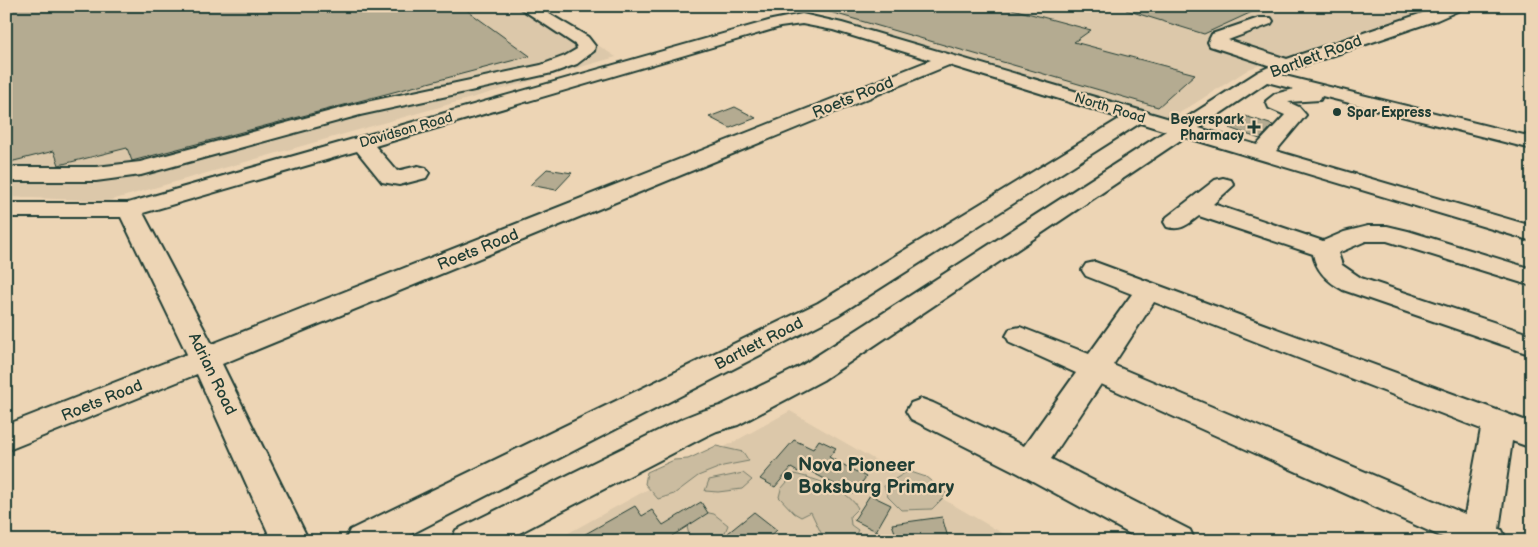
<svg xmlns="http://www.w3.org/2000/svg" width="1538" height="547" font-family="'Balsamiq Sans',sans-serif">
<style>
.built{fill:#dcc8aa}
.green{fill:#cbbca0;stroke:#757c6a}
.building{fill:#b4ab91;stroke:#1f3d34}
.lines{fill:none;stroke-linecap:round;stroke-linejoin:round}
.minor-casing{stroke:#1f3d34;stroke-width:4}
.minor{fill:#edd5b5;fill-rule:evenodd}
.poi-dot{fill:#1f3d34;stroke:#edd5b5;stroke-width:2}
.labels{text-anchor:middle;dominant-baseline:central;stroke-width:4.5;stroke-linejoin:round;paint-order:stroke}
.far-street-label{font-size:14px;fill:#1f3d34;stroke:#edd5b5}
.far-poi-label{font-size:14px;font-weight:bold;fill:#1f3d34;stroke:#edd5b5;text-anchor:start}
.street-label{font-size:16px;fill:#1f3d34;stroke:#edd5b5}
.near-poi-label{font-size:19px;font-weight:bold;fill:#1f3d34;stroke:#edd5b5;text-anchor:start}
</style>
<rect width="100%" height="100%" fill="#edd5b5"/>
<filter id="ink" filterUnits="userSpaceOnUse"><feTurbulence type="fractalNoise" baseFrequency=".02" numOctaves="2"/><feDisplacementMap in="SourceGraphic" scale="10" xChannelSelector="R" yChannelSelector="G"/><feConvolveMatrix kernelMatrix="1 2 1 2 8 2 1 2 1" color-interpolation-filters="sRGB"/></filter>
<g filter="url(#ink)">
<g class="built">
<polygon points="6,6 538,6 616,57 108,201 6,197"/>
<polygon points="800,6 1436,6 1249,69 1167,121 798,7"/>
<polygon points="790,411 1016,541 554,541"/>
</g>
<g class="green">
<polygon points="716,446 743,452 749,461 723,466 698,476 674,494 658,499 645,484 647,472 674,460 688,459"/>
<polygon points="908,471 926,477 947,494 932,509 901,510 888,497 884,486"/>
<polygon points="743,473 752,480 742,489 718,492 705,491 709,480"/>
<path d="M 794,474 C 816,479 846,488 858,508 L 850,516 L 851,525 L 858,530 L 855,536 L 835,541 L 821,533 L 811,512 L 801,517 L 794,513 L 779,497 L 781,489 Z"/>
<path d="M 690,509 L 714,514 L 728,525 L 724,535 L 732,541 C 716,541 704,537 689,535 L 684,514 Z"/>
</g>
<g class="building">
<polygon points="6,6 415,6 418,9 430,6 461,6 530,56 132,161 127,148 59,165 54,151 6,163"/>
<polygon points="824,6 1001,6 1091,30 1074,42 1195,74 1158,107 823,10"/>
<polygon points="1127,6 1265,6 1204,34 1126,10"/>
<polygon points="735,107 756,118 730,128 709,117"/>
<polygon points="1245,116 1273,125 1260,139 1229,128"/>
<polygon points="547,169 572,173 556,190 530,185"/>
<polygon points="794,440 813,449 819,440 836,448 829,457 866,477 853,494 802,467 798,472 791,468 775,487 760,479"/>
<polygon points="870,495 891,505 876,531 854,520"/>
<polygon points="701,502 708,513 672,536 675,541 573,541 635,506 642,516 652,510 663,525"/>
<polygon points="754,512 777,530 765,541 738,541 728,533"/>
<polygon points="942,517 949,541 898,541 892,524"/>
</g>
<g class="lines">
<g class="minor-casing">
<g id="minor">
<polygon points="517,6 536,6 588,37 595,46 594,51 577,64 552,73 360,115 141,175 96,181 6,181 6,167 96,167 140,162 357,104 541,65 565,56 577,49 576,45"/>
<path d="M 1443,6 L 1465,6 L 1462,9 L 1437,20 L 1293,69 L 1281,75 L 1532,137 L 1532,149 L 1322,96 L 1320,100 L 1288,102 L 1299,107 L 1306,115 L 1276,151 L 1532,226 L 1532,241 L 1185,137 L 823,380 L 738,425 L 717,431 L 706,436 L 504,541 L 451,541 L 456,530 L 684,418 L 699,412 L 720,406 L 801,366 L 1166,131 L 1140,123 L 838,315 L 398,541 L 345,541 L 350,530 L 818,303 L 1121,118 L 949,65 L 222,364 L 309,541 L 272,541 L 197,374 L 6,451 L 6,425 L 187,354 L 121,217 L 6,217 L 6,203 L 128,203 L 772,20 L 802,14 L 842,23 L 1180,122 L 1258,72 L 1271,66 L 1210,46 L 1208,42 L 1212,34 L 1259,18 L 1271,18 L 1273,21 L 1271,24 L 1228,40 L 1287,59 ZM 802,24 L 833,30 L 931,60 L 212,344 L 143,213 L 357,151 L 382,182 L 399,185 L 426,178 L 429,173 L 426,168 L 418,166 L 397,171 L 375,146 L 780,27 ZM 1267,82 L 1294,89 L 1275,94 L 1266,101 L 1269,108 L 1285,115 L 1257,145 L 1199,128 Z"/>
<path d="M 1223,178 L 1231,180 L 1234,185 L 1213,204 L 1323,241 L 1344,232 L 1368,226 L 1387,226 L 1408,231 L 1532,269 L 1532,286 L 1387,241 L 1366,241 L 1338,253 L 1342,265 L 1361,278 L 1532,335 L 1532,355 L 1343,290 C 1328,282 1316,271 1313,254 L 1199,216 C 1188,224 1182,231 1167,227 L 1164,222 L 1167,217 L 1215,180 Z"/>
<path d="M 1095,262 L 1532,423 L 1532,448 L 1512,441 L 1499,529 L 1502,530 L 1507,541 L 1451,541 L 1101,384 L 1051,459 L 1190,530 L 1195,541 L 1143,541 L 1018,473 L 911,419 L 906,411 L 911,403 L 922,399 L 933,403 L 1024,446 L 1076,373 L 1010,343 L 1006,336 L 1010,329 L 1020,327 L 1089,354 L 1132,294 L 1086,276 L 1082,270 L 1086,264 ZM 1154,302 L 1481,429 L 1465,514 L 1113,365 Z"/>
</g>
</g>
<use href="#minor" class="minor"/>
</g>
</g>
<g class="poi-dot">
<circle cx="1337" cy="112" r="5"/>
<path d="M1251.5 119.5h5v5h5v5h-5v5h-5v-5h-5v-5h5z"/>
<circle cx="788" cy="476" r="5"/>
</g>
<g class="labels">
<g class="far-street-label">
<text transform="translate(1110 108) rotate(17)">North Road</text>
<text transform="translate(406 130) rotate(-16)">Davidson Road</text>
</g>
<g class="far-poi-label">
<text x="1347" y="112">Spar Express</text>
<text x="1244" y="119" text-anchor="end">Beyerspark<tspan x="1244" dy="16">Pharmacy</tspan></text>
</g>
<g class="street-label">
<text transform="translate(1316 57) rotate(-20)">Bartlett Road</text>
<text transform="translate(853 98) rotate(-22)">Roets Road</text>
<text transform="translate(478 250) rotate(-22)">Roets Road</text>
<text transform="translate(759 344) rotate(-27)">Bartlett Road</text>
<text transform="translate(212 374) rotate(64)">Adrian Road</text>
<text transform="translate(102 401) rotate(-22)">Roets Road</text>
</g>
<g class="near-poi-label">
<text x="798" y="465">Nova Pioneer<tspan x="798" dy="22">Boksburg Primary</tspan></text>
</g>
</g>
<rect width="1538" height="547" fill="none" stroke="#edd5b5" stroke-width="25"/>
<rect x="12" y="12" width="1513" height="522" fill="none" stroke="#1f3d34" stroke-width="2" filter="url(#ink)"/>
</svg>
